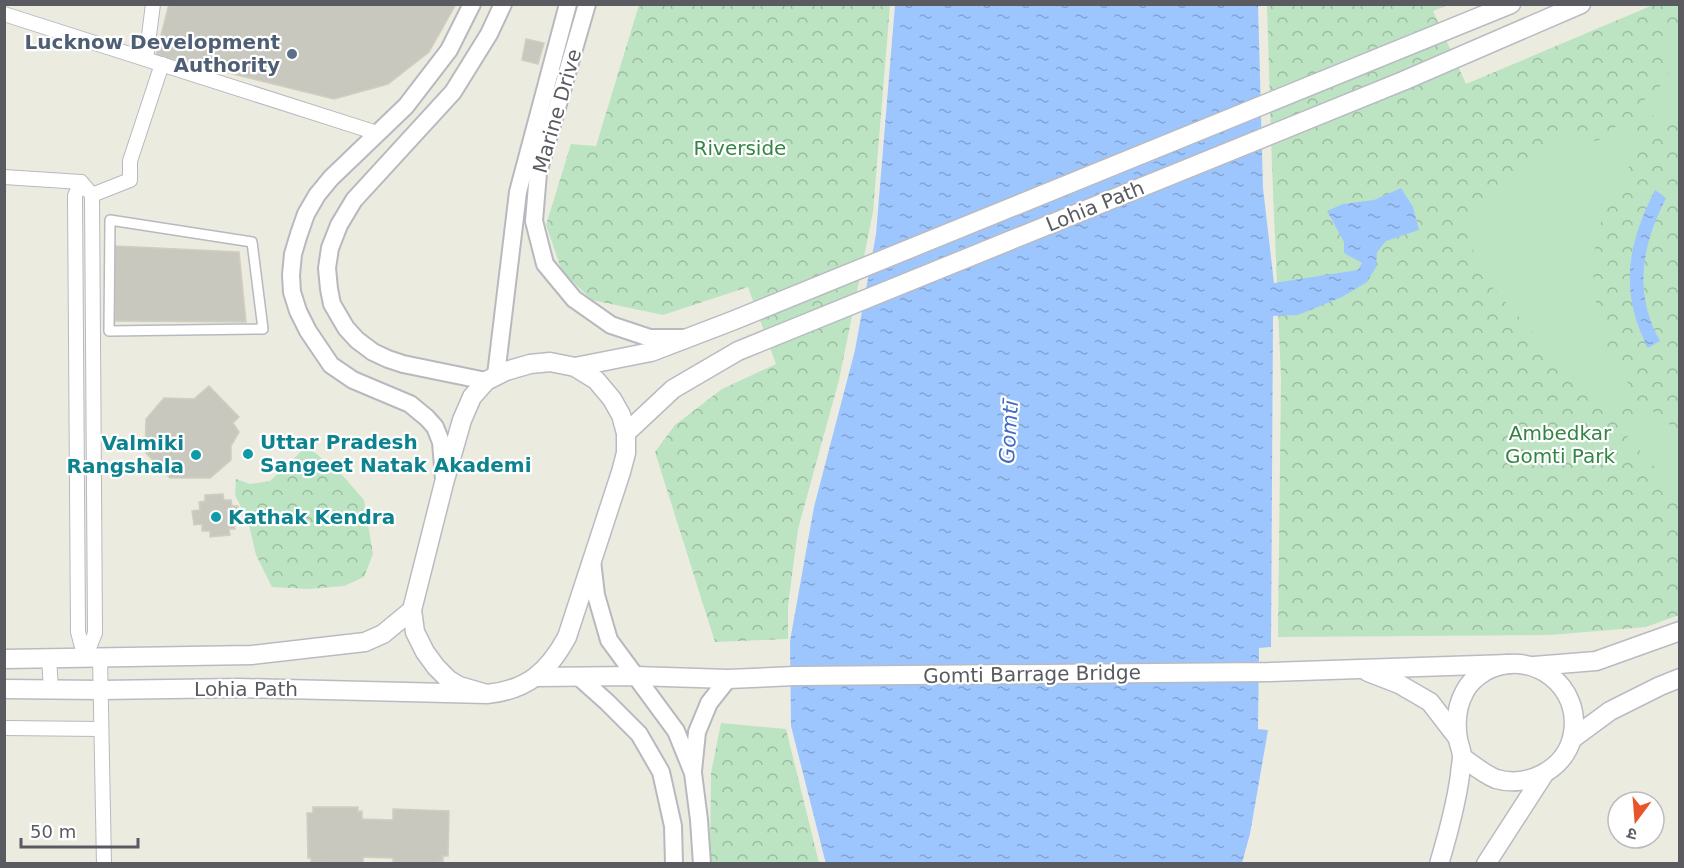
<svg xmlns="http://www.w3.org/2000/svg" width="1684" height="868" font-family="'DejaVu Sans','Noto Sans Devanagari',sans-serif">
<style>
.park{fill:url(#park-crowns)}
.garden{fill:#bce4c2}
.water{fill:url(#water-ripples)}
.building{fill:#c9c8bf;stroke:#d1cebf;stroke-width:1.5}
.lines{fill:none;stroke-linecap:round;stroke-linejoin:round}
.pedestrian-casing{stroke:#b8b9bf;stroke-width:12}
.minor-casing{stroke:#b8b9bf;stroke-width:16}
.tertiary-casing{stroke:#b8b9bf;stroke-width:20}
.secondary-casing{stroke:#b9bbc2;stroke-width:21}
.pedestrian{stroke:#fff;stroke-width:9}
.minor{stroke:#fff;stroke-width:14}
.tertiary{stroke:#fff;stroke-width:16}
.secondary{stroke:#fff;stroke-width:18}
.service-dot{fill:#5c6f8a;stroke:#fff;stroke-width:2}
.culture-dot{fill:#0f9aa8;stroke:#fff;stroke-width:2}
.labels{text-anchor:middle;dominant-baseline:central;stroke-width:4.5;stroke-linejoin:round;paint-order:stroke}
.service-label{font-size:20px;font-weight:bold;fill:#4e5e75;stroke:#fff;text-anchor:end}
.street-label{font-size:20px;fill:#595b61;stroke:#fff}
.park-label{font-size:20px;fill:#348544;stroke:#fff}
.culture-label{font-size:20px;font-weight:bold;fill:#0d838f;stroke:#fff;text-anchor:start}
.water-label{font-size:21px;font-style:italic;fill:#406cc2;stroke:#fff}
</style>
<defs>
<pattern id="park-crowns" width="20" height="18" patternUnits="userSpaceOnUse" patternTransform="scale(1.5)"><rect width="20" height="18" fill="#bce4c2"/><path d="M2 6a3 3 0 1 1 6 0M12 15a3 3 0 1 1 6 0" fill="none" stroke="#9cbca1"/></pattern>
<pattern id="water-ripples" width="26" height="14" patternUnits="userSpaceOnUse" patternTransform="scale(1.5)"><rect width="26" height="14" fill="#9dc6ff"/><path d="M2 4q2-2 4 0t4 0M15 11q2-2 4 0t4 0" fill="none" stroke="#83a4d2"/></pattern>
</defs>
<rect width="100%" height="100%" fill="#ecebe0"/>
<g class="park">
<polygon points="639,5 890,5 873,212 839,380 798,529 788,606 788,639 715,642 655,452 675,425 722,389 776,364 748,287 663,315 592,300 562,271 546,225 571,144 596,146"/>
<polygon points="1267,5 1448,5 1433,11 1466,84 1653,5 1679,5 1679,615 1646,627 1550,635 1278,637 1281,378 1272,167"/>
<polygon points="307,446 343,476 364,500 373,554 364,577 344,586 309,589 272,587 256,555 248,521 235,495 236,479 250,484 270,481"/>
<polygon points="721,723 786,729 819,863 710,864 711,773"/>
</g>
<g class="garden">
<path d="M 1679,30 L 1679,116 L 1663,127 L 1641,103 C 1652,93 1676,79 1667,61 C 1665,57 1661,53 1658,50 Z"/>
<path d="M 1625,118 L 1647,142 C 1604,198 1582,247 1599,318 C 1603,335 1608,352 1616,366 C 1622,375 1629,384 1635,393 L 1609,417 L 1474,267 L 1472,217 L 1572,127 C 1581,139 1587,144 1602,139 Z"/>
<polygon points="1651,410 1679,432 1679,494 1625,434"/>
</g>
<g class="water">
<polygon points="895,5 1258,5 1263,188 1274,283 1358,270 1362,263 1344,253 1344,242 1327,211 1343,204 1374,200 1401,188 1413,207 1419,230 1386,241 1377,252 1376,267 1367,282 1342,297 1298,315 1273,316 1271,647 1259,648 1258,729 1268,730 1250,834 1242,863 826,864 791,726 790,641 814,507 855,350 876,234"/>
<path d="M 1655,190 L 1666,198 C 1642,245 1633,293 1660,341 L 1648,348 C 1619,292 1627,245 1655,190 Z"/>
</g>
<g class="building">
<polygon points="169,4 456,4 429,52 388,84 334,99 156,55"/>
<polygon points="526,39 544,43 538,64 522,60"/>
<polygon points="115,246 239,252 246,322 115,321"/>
<polygon points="209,386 239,417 233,423 239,432 231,446 231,460 210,478 170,478 145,452 146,419 164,398 194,399"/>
<polygon points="223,494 224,500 231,500 232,506 238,506 239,523 234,524 235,529 229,529 230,535 210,537 210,531 202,531 202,524 194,525 192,511 200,510 199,502 205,501 205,495"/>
<polygon points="313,807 358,807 358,812 362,811 362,819 393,820 393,809 449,811 448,856 443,856 443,862 439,861 439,864 397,864 397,862 393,862 393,858 363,857 363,862 358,864 311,862 311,858 308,858 307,813 313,813"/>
</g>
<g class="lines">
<g class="pedestrian-casing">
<polygon id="pedestrian" points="110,220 252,242 263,329 109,331"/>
</g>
<g class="minor-casing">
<g id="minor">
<polyline points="4,14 377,133"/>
<polyline points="146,59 153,4"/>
<polyline points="4,177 81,182 92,195 95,633 85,658"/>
<polyline points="81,182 75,196 78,632 85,658"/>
<polyline points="92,195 130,180 130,161 162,64"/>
<polyline points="100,656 104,864"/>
<polyline points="49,657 51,690"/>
<polyline points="4,728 101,729"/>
</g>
</g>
<g class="tertiary-casing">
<g id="tertiary">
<polyline points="587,4 538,173 534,221 545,264 574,299 611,325 650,338 684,338"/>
<polyline points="496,375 518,192 568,4"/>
<polyline points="486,381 403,364 388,359 373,352 357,340 346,328 332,304 329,289 327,268 330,248 339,225 354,200 453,92 489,34 503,4"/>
<polyline points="444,479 441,442 435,427 427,418 410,404 353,380 331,365 308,331 298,311 292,292 291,275 293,254 299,234 306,214 317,195 331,178 406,106 449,50 472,4"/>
<polyline points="592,561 596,595 609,640 676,731 693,773 699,820 702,864"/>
<polyline points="579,677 607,702 639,734 661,772 673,826 674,864"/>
<polyline points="693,771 697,732 709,703 728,679"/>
</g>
</g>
<g class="secondary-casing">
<g id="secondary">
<polyline points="575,367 651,352 732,321 1511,4"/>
<polyline points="626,433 673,389 738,351 1403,81 1581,4"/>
<polyline points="4,659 252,655 365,642 383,634 412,610"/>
<polyline points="1534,666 1596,661 1680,631"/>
<polyline points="1368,672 1399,684 1430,702 1457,737"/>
<polyline points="536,677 635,676 728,679 795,676 1269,672 1509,664"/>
<path d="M 4,689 L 101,690 L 239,688 L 487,694 C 527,690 548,672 567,637 L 621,472 L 626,453 L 626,433 L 621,415 L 612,399 L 596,380 L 575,367 L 550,362 L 530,364 L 506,371 L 486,381 L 472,397 L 462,420 L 444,483 L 412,610 L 415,632 L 425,652 L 436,667 L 449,680 L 459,686 L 487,694"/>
<polyline points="1572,739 1610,711 1660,686 1680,678"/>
<path d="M 1439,864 C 1448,834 1456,805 1460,775 C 1460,769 1462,763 1462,757 C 1462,751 1459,745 1458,739 C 1455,722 1456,707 1465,691 C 1469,683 1476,677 1484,672 C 1530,646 1585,686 1572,738 C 1564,770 1527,788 1496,779 C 1484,774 1473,765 1462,757"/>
<polyline points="1486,864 1544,774"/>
</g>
</g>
<use href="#pedestrian" class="pedestrian"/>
<use href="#minor" class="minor"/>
<use href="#tertiary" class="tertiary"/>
<use href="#secondary" class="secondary"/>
</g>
<circle class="service-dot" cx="292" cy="54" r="6"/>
<g class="culture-dot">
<circle cx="248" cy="454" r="6"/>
<circle cx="196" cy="455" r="6"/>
<circle cx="216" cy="517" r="6"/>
</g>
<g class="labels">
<g class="service-label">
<text x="280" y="42">Lucknow Development<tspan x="280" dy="23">Authority</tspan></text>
</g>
<g class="street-label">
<text transform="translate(557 111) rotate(-74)">Marine Drive</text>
<text transform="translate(1095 206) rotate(-22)">Lohia Path</text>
<text transform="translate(1032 674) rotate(-1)">Gomti Barrage Bridge</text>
<text x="246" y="689">Lohia Path</text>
</g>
<g class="park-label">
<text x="740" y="148">Riverside</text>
<text x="1560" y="433">Ambedkar<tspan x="1560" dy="23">Gomti Park</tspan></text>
</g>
<g class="culture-label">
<text x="260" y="442">Uttar Pradesh<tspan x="260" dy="23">Sangeet Natak Akademi</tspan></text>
<text x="184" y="443" text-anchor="end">Valmiki<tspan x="184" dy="23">Rangshala</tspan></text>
<text x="228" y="517">Kathak Kendra</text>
</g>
<g class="water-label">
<text transform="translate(1009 432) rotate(-86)">Gomtī</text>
</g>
</g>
<rect width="1684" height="868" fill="none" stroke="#595b61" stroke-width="12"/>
<g transform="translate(1636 820) rotate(196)"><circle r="28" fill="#ffffff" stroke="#bdbdc0" stroke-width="1.5"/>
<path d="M0-4.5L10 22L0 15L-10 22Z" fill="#e8552a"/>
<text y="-9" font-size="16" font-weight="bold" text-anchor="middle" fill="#595b61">उ</text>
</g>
<path d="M21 838v9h117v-9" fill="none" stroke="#595b61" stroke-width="3"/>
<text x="30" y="838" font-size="18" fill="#595b61" stroke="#ffffff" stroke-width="4.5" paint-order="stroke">50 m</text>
</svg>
